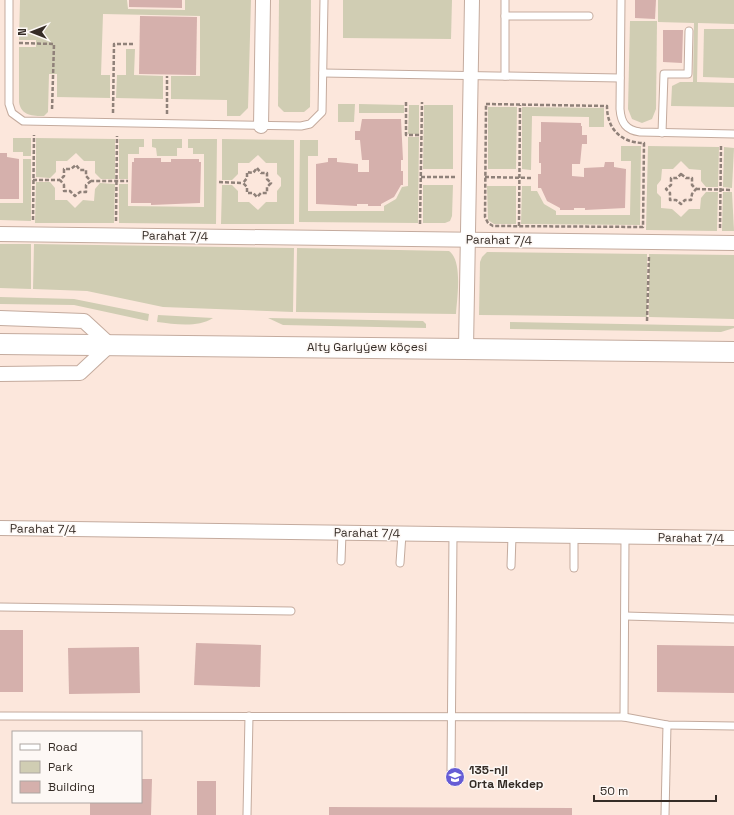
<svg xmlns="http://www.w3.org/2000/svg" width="734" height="815" font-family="'Space Grotesk',sans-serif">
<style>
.green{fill:#d0cdb3}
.building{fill:#d5b0ac}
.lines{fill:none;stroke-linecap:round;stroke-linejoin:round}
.lane-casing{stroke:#c4ab9e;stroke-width:9}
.street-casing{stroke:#c4ab9e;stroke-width:16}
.secondary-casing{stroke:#c4ab9e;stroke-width:22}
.path{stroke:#8f8179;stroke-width:2.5;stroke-dasharray:4 2;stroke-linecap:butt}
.lane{stroke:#fff;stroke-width:7}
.street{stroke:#fff;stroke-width:14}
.secondary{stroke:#fff;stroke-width:20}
.labels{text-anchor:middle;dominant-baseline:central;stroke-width:3;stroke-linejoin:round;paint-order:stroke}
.street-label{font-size:12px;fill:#352c26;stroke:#fdf8f5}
.poi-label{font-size:12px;font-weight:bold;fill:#352c26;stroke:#fdf8f5;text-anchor:start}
</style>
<rect width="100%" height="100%" fill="#fce7dc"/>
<g class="green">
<path d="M 20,0 L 127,0 L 128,9 L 185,10 L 185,0 L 251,0 L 248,108 L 240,116 L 227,116 L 227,100 L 171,99 L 171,76 L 200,76 L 200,16 L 103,14 L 101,75 L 110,75 L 110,98 L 57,97 L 57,74 L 49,74 L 48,112 L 44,116 C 33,116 21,116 19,102 L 19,47 L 36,47 L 36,40 L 19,40 Z"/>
<polygon points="279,0 311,0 310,107 304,112 284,112 278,106"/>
<polygon points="343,0 452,0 451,39 343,38"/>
<polygon points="658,0 734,0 734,24 698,23 697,82 734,83 734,107 671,106 672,86 680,82 693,82 694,23 658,22"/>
<polygon points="630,21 657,21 656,109 652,119 642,123 632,119 628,109"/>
<polygon points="704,29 734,29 734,78 703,77"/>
<polygon points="126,49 135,49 134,75 163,76 163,99 116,98 117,75 126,75"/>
<polygon points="338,104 355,104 354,122 338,122"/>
<polygon points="359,104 404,105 404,113 359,113"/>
<polygon points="409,105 419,105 419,134 408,134"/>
<polygon points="424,105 453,105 453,169 423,169"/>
<polygon points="488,107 517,107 516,169 488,169"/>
<polygon points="522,107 604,108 604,127 589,127 589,117 532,116 531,170 522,169"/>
<polygon points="408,137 419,137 418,223 299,222 300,140 318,140 318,156 308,156 308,211 384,211 384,206 396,199 402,187 408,186"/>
<polygon points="13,138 31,138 31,156 23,156 23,152 13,152"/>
<polygon points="36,138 115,139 115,179 101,179 95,173 95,161 84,161 76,153 67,161 56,161 56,172 50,178 36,177"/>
<polygon points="119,139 144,139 144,147 139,147 139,154 128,154 128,179 119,179"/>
<polygon points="152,139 182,139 182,148 177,148 177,156 157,156 156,148 152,147"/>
<polygon points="188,139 217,139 216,224 119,223 119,184 128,184 128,206 204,207 204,154 193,154 193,148 188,148"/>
<polygon points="222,139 294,140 294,224 221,224 222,185 232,185 238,191 238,202 249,202 258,210 266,202 277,202 277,191 281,186 281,178 277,174 277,163 266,163 258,155 249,163 238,163 238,174 232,180 222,180"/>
<polygon points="621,146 641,146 640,225 521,224 522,186 531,186 531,191 537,191 544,204 556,211 556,215 630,215 631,161 621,161"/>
<polygon points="648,146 719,147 718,187 706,187 701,181 701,170 689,169 681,161 673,169 662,169 661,180 657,185 657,193 661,197 661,208 672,209 681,217 689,209 700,209 701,198 706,192 718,192 717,231 646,230"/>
<polygon points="724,147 734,148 732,188 723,187"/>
<polygon points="23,159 31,159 31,221 0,220 0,203 23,203"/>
<polygon points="36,182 50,182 55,188 55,200 67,200 75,208 83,200 94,201 95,189 100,183 115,184 114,223 35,223"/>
<polygon points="423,185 453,185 452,216 450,221 445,223 423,223"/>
<polygon points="487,186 516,186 516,224 494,224 488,220"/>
<polygon points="723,192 732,192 734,231 722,231"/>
<polygon points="0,244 31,244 31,289 0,288"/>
<polygon points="34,244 294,248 293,312 163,307 87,291 33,289"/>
<path d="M 297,248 L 449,251 C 463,261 457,298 456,314 L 296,312 Z"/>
<polygon points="487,252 647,254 647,317 479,315 480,262 482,257"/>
<polygon points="649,254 734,255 734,319 649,317"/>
<polygon points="0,297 74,299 149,314 148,321 74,305 0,304"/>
<path d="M 158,315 L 213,318 C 197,328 175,324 157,322 Z"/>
<polygon points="268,318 423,321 426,324 426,328 283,325"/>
<polygon points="510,322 734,326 734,328 721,332 510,329"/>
</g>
<g class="building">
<polygon points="129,0 182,0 182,8 129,7"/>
<polygon points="635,0 656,0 655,19 635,18"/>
<polygon points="140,16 197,17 196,75 139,74"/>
<polygon points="663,30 683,30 682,63 663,62"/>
<polygon points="362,119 401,119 403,160 401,160 401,171 403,171 403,185 401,185 394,197 381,204 381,206 368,206 368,204 357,204 357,206 316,204 316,164 328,162 328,158 337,158 337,162 358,164 358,172 369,172 369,160 362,160 360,140 355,140 355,131 360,131"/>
<polygon points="541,122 581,123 581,126 582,126 582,135 587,135 587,144 582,144 580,164 572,164 572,176 584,177 584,168 604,167 605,162 614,162 614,167 626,169 625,208 585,210 585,208 574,208 574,210 560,210 560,208 547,201 541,188 538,188 538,174 541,174 541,163 539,163 539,142 541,142"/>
<polygon points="0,153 7,153 7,157 19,159 19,199 0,199"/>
<polygon points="134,158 161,158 161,162 171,162 171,159 199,159 199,162 201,162 200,203 151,205 151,203 131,203 132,162 134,162"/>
<rect x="0" y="630" width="23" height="62"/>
<polygon points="196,643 261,645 260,687 194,685"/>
<polygon points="657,645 734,646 734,693 657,692"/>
<polygon points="139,647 140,693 69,694 68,648"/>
<polygon points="141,779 152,779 151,815 90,815 90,802 141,802"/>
<rect x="197" y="781" width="19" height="34"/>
<polygon points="329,807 572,808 572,815 329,815"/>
</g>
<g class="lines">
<g class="lane-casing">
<g id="lane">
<polyline points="9,0 9,104 12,113 23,121 301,126 310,124 322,112 324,0"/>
<path d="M 621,0 L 620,109 C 621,123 626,130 640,132 L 734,134"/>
<polyline points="505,16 589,16"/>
<polyline points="323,73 620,78"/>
<polyline points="505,76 505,0"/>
<polyline points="662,133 664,74 688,74 689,31"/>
<polyline points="341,561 342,533"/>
<polyline points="400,563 402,534"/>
<polyline points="511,566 512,536"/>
<polyline points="574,568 574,536"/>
<polyline points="0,607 291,611"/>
<polyline points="625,616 734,619"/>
<polyline points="0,716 624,717 667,725 734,726"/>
<polyline points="624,717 625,537"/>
<polyline points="451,770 453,535"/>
<polyline points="247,815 249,716"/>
<polyline points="665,815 667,725"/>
</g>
</g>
<g class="street-casing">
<g id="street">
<polyline points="261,126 263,0"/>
<polyline points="0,234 734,243"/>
<polyline points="0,318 84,321 110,345 80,373 0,374"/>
<polyline points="466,348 472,0"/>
<polyline points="0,528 734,538"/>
</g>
</g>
<g class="secondary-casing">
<polyline id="secondary" points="0,344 734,352"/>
</g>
<g class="path">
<polyline points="19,43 54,44 52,110"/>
<polyline points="406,102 406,135 421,135"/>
<path d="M 486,104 L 607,106 C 607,129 621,143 644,143 L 643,227 L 493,226 L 488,223 L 485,217 Z"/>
<polyline points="113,113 114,44 135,44"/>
<polyline points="167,114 167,76"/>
<polygon points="257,168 261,173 267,173 267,179 271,183 267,187 267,193 261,193 257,197 253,193 247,193 247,187 243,183 247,178 247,172 253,173"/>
<polygon points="681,174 686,178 692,178 692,185 696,189 692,194 691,200 685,200 681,204 676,200 670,200 670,193 666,189 671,185 671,178 677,178"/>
<polyline points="421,177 455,177"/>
<polyline points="485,177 531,178"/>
<polyline points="33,180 60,180"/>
<polyline points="91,181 86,185 86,192 80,192 75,196 70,191 64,191 64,185 60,180 64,176 64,169 71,169 76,165 80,170 86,170 86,176 91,181 128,181"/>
<polyline points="219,182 243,183"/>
<polyline points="696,189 732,190"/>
<polyline points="33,220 34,135"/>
<polyline points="116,221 117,136"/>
<polyline points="420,224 422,102"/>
<polyline points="519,226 520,105"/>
<polyline points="720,228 721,145"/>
<polyline points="647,321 649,256"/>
</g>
<use href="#lane" class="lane"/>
<use href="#street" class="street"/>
<use href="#secondary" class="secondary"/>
</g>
<defs>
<g id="school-disc" transform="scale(1)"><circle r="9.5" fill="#665cd5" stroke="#fdf8f5"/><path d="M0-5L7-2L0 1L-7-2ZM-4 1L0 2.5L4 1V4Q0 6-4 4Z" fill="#fff"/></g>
</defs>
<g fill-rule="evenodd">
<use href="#school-disc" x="455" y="777"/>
</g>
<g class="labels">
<g class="street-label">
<text transform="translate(175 236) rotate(1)">Parahat 7/4</text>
<text transform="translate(499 240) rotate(1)">Parahat 7/4</text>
<text x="367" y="347">Alty Garlyýew köçesi</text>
<text transform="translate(43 529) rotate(1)">Parahat 7/4</text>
<text transform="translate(367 533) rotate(1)">Parahat 7/4</text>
<text transform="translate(691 538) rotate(1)">Parahat 7/4</text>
</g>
<g class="poi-label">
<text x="469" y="770">135-nji<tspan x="469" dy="14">Orta Mekdep</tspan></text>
</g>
</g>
<rect x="12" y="731" width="130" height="72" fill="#fdf8f5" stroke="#ada6a2"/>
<rect x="20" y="744" width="20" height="6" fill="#ffffff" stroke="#ada6a2"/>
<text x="48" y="751" font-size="12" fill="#352c26">Road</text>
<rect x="20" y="761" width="20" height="12" fill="#d0cdb3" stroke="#ada6a2"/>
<text x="48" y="771" font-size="12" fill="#352c26">Park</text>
<rect x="20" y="781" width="20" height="12" fill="#d5b0ac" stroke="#ada6a2"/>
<text x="48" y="791" font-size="12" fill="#352c26">Building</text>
<g transform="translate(32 32) rotate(270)" stroke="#fdf8f5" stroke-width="3" paint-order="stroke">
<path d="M0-3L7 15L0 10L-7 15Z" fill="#352c26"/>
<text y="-6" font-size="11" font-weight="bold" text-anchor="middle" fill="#352c26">N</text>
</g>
<path d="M594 795v6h122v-6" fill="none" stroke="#352c26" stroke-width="2"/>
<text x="600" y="795" font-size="12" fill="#352c26" stroke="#fdf8f5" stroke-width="3" paint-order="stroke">50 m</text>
</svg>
